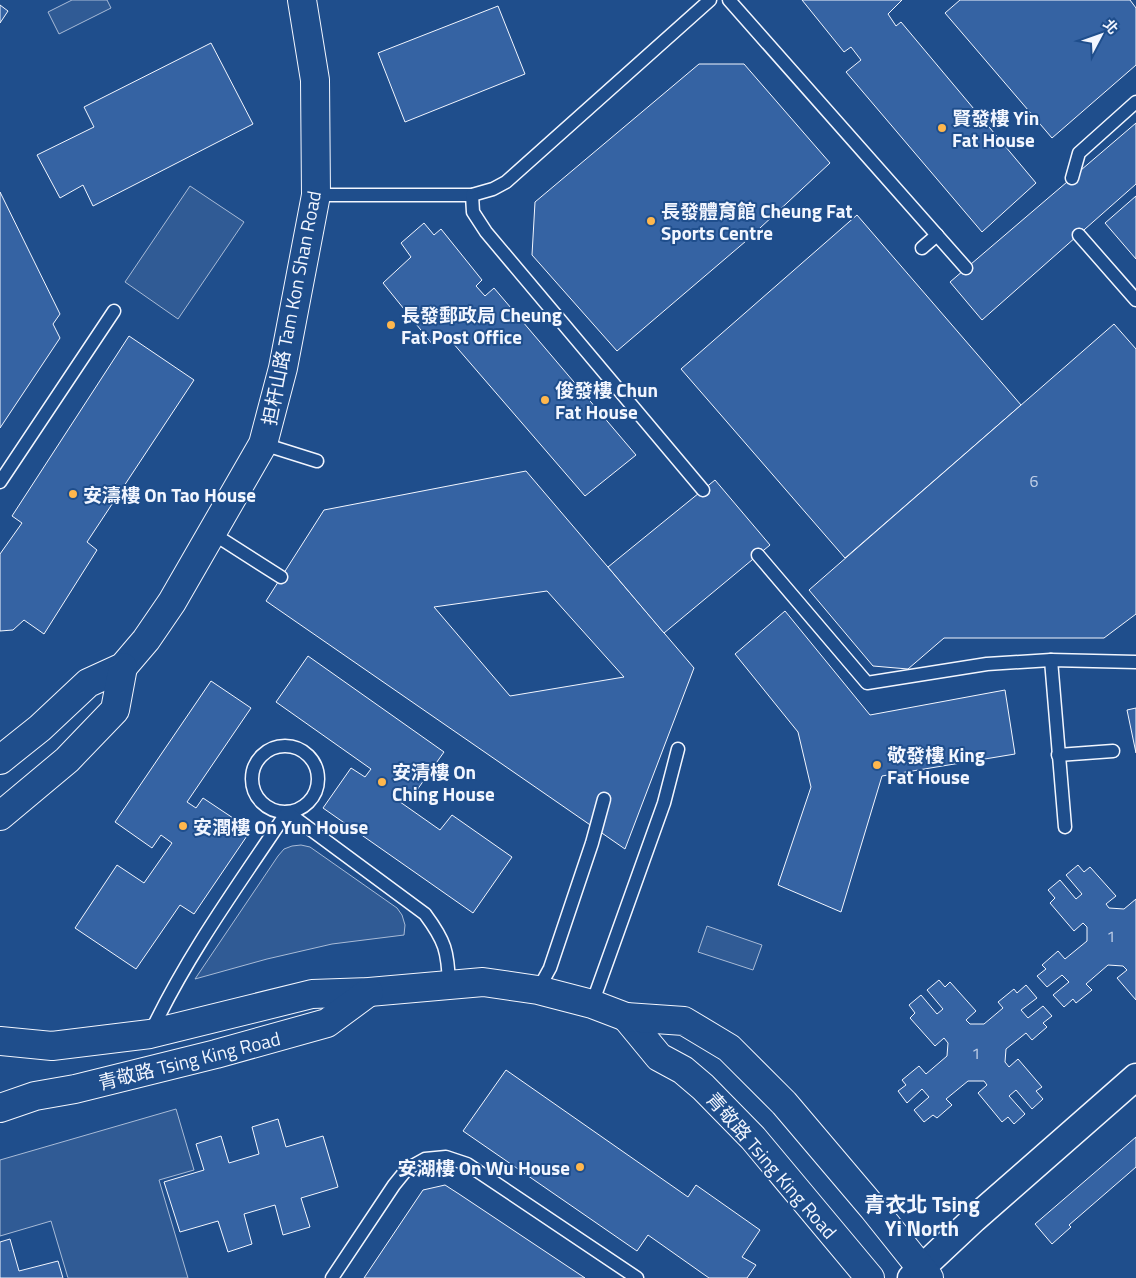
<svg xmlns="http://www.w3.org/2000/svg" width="1136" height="1278" font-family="'Titillium Web','Noto Sans TC',sans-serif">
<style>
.built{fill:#305b95;stroke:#a8bbd7}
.building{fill:#3563a3;stroke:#f2f6ff;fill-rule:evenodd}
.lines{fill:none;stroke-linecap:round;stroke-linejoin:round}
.lane-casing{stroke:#f2f6ff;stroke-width:15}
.street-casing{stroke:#f2f6ff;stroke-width:29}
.secondary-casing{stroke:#f2f6ff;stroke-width:30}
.lane{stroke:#1f4e8c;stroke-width:12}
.street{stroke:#1f4e8c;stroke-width:26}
.secondary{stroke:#1f4e8c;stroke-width:28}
.poi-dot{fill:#ffb74d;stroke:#1f4e8c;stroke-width:2}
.labels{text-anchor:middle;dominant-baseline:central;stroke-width:4;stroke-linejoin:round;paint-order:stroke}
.number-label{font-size:16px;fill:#c3d1e8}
.poi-label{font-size:19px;font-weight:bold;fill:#f2f6ff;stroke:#1f4e8c;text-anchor:start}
.street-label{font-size:19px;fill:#f2f6ff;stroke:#1f4e8c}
.quarter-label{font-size:21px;font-weight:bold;fill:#f2f6ff;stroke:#1f4e8c}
</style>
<rect width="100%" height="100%" fill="#1f4e8c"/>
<g class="built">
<polygon points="72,0 107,0 111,8 59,34 48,12"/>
<polygon points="190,186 244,222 178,319 125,282"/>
<polygon points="301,845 310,847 397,908 402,915 405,925 404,935 332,944 267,959 195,979 278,856 284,849 292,846"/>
<polygon points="707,926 762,945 753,970 698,952"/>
<polygon points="176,1109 194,1170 159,1180 188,1278 68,1278 51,1221 0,1236 0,1160"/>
</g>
<g class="building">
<polygon points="802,0 902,0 888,14 896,26 901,22 1036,183 982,232 846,72 861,60 851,47 844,52"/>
<polygon points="960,0 1130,0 1136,8 1136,65 1052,138 945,13"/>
<polygon points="0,5 8,11 0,23"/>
<polygon points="498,6 525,74 405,122 378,53"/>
<polygon points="211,43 253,124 93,206 83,185 60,198 37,155 94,127 84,107"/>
<polygon points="699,64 744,64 830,163 746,241 617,351 532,255 535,202"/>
<polygon points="1136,123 1136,184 982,320 950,282"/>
<polygon points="0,192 60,314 53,324 60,338 0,428"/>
<polygon points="1136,196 1136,259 1105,223"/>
<polygon points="857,215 1021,405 845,558 681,369"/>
<polygon points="424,223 434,235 441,229 482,280 476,286 485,296 494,288 636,455 585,496 446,335 433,345 383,283 411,257 401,243"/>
<polygon points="1114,324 1136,349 1136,614 1104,638 944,638 908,669 873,666 809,590"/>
<polygon points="129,336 194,380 87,542 97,550 44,634 24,620 13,630 0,631 0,554 22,523 12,516"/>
<path d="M 526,471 L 694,668 L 625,849 L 266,601 L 324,510 ZM 547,591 L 624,677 L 510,696 L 434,607 Z"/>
<polygon points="715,480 770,545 664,633 608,567"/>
<polygon points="785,611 870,715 1005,690 1015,754 882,776 841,912 778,885 811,787 798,732 735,654"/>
<polygon points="308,656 444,752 412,797 399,787 393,797 440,830 452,815 512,857 473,913 323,808 351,768 365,777 371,769 276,702"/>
<polygon points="211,681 251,708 187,802 196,808 203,798 251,830 194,914 180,905 136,969 75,928 117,865 144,883 172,843 161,835 152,848 115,822"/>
<polygon points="1136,708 1136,753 1127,710"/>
<polygon points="1078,865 1084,872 1090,867 1116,896 1106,904 1109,908 1124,909 1136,899 1136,1000 1117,978 1127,970 1123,966 1108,965 1086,984 1092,990 1076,1003 1073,999 1064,1007 1053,995 1069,982 1062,975 1047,987 1037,976 1046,969 1042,965 1058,951 1065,959 1087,941 1087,927 1083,923 1074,931 1050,903 1055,898 1048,890 1060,880 1076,899 1082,894 1066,875"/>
<polygon points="939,980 945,987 950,982 976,1011 966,1020 970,1024 984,1024 1003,1008 998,1002 1014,989 1017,993 1026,985 1037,998 1021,1010 1028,1018 1043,1006 1052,1016 1043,1023 1047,1027 1032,1040 1026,1033 1006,1049 1005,1062 1009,1067 1018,1059 1042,1087 1036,1091 1043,1099 1032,1109 1016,1090 1009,1096 1025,1114 1014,1124 1008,1117 1002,1122 978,1093 987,1085 984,1081 968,1081 946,1099 952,1105 937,1118 933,1115 924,1122 914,1110 929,1097 922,1089 907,1103 898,1091 906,1085 902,1080 919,1066 926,1074 947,1056 948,1043 944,1038 935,1046 910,1018 915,1013 909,1005 921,995 937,1014 943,1009 927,990"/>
<polygon points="506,1070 688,1197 696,1185 760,1230 742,1257 756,1265 747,1278 709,1278 648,1235 637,1251 463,1131"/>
<polygon points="278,1119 286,1147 323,1136 338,1187 301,1198 310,1227 283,1235 275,1205 244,1214 252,1244 228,1252 218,1221 180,1232 164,1182 204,1170 196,1144 221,1136 229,1163 259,1154 252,1127"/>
<polygon points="1136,1137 1136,1167 1069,1225 1071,1227 1052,1244 1035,1224"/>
<polygon points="445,1185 459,1194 585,1278 364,1278 423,1190"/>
<polygon points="10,1239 19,1271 58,1261 63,1278 0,1278 0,1242"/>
</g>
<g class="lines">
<g class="lane-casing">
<g id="lane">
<polyline points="729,0 966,268"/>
<polyline points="1072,178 1079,153 1136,102"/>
<polyline points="316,195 472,195 493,189 506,182 710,0"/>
<polyline points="472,195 473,212 486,232 703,490"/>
<polyline points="1079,235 1136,300"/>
<polyline points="922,248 937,235"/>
<polyline points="263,444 317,461"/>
<polyline points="0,482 114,311"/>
<polyline points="212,533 281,577"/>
<polyline points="758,555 867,683 987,664 1051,660 1136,662"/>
<polyline points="1051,660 1065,827"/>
<circle cx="285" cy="779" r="33"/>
<polyline points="1058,755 1113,751"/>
<polyline points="538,990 550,968 592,843 604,799"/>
<polyline points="592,1004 664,803 678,749"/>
<path d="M 150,1034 C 187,955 239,884 287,812 L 425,914 C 445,941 448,951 449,985"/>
<polyline points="332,1278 394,1185 407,1169 425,1159 446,1157 467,1164 637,1278"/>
</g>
</g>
<g class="street-casing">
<polyline id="street" points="911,1278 974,1219 1136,1077"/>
</g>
<g class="secondary-casing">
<g id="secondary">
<polyline points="0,760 40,728 88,683 123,667 146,640 172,602 263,444 283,368 316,195 315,80 302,0"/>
<polyline points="0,816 67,760 115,710 123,667"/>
<polyline points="626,1017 659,1057 683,1070 703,1087 753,1138 870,1278"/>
<polyline points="0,1041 52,1046 150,1034 312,994 369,992 483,982 538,990 592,1004 626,1017 684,1021 729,1048 784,1103 873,1208 929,1278"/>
<polyline points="0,1108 35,1096 75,1089 216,1054 327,1023 369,992"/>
</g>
</g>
<use href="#lane" class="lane"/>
<use href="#street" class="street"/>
<use href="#secondary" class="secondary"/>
</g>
<g class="poi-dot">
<circle cx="942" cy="128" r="5"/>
<circle cx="651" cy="221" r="5"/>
<circle cx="391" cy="325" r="5"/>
<circle cx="545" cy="400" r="5"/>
<circle cx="73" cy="494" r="5"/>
<circle cx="877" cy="765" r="5"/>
<circle cx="382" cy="782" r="5"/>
<circle cx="183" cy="826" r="5"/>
<circle cx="580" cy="1167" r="5"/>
</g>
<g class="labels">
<g class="number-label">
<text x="1034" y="481">6</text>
<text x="1111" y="936">1</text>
<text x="976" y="1053">1</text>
</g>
<g class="poi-label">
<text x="952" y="117">賢發樓 Yin<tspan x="952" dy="22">Fat House</tspan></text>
<text x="661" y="210">長發體育館 Cheung Fat<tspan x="661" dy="22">Sports Centre</tspan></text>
<text x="401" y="314">長發郵政局 Cheung<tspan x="401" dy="22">Fat Post Office</tspan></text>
<text x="555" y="389">俊發樓 Chun<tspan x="555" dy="22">Fat House</tspan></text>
<text x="83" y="494">安濤樓 On Tao House</text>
<text x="887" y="754">敬發樓 King<tspan x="887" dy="22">Fat House</tspan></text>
<text x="392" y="771">安清樓 On<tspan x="392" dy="22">Ching House</tspan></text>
<text x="193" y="826">安潤樓 On Yun House</text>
<text x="570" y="1167" text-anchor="end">安湖樓 On Wu House</text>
</g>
<g class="street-label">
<text transform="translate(291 308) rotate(-79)">担杆山路 Tam Kon Shan Road</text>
<text transform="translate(189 1060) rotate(-14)">青敬路 Tsing King Road</text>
<text transform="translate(772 1165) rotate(49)">青敬路 Tsing King Road</text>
</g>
<g class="quarter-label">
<text x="922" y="1204">青衣北 Tsing<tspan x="922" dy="24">Yi North</tspan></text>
</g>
</g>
<g transform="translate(1101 35) rotate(49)" stroke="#1f4e8c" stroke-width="4" paint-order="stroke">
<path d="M0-4L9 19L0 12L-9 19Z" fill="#f2f6ff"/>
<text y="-8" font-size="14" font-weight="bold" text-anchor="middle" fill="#f2f6ff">北</text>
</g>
</svg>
